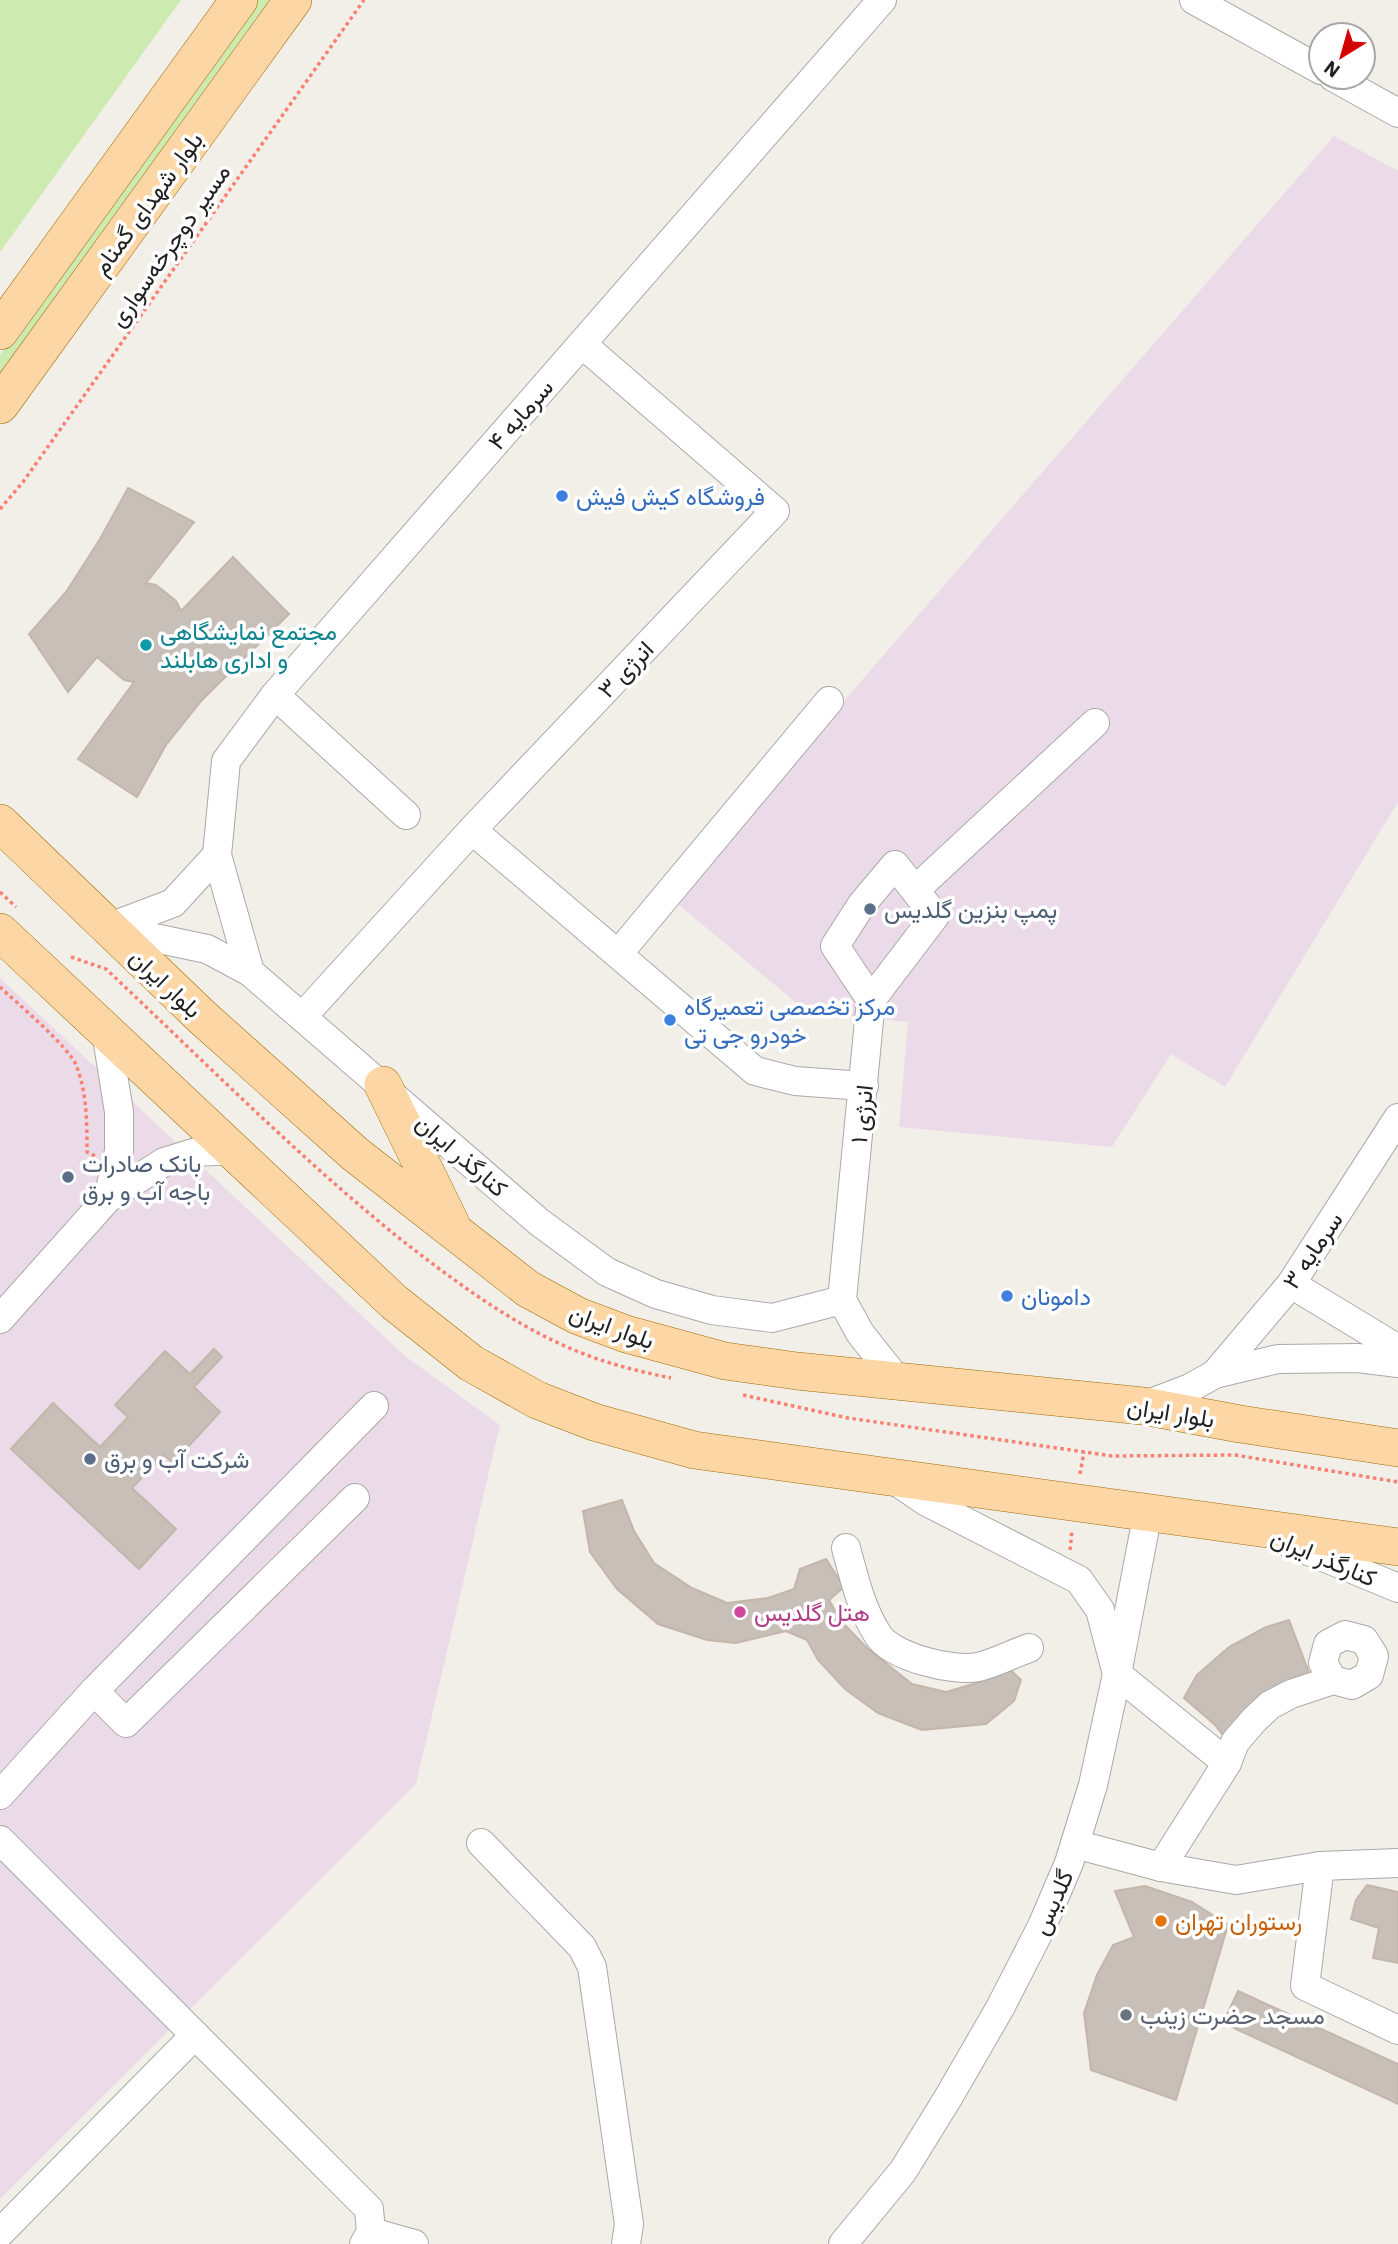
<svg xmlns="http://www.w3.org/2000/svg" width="1398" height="2244" font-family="'IBM Plex Sans',Vazirmatn,sans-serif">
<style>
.industrial{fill:#ebdbe8}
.grass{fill:#cdebb0}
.building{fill:#c7bfb8;stroke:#c4b6ab;stroke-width:2}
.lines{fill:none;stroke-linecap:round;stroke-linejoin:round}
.minor-casing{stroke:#a9a9a9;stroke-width:30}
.major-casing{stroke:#a06b00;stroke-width:38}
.path{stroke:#fa8072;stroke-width:3.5;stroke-dasharray:3.5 3.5;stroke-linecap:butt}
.minor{stroke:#fff;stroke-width:28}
.major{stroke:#fcd6a4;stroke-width:37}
.shop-dot{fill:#3f7fe0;stroke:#fff;stroke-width:2.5}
.culture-dot{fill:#0f9aa8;stroke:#fff;stroke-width:2.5}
.service-dot{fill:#5c6f8a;stroke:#fff;stroke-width:2.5}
.hotel-dot{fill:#d1479c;stroke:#fff;stroke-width:2.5}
.food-dot{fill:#e8710a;stroke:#fff;stroke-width:2.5}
.worship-dot{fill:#6b7280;stroke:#fff;stroke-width:2.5}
.labels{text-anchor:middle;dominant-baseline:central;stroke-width:7;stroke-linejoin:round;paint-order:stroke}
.street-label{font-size:24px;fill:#222;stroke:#fff}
.shop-label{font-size:24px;fill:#366cbe;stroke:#fff;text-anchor:start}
.culture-label{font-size:24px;fill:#0d838f;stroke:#fff;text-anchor:start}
.service-label{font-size:24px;fill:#4e5e75;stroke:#fff;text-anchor:start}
.hotel-label{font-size:24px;fill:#b23c85;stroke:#fff;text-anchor:start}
.food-label{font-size:24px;fill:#c56008;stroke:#fff;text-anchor:start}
.worship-label{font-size:24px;fill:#5b616d;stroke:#fff;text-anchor:start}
</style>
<rect width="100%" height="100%" fill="#f2efe9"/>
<g class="industrial">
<polygon points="1334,136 1398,171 1398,802 1225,1087 1171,1054 1112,1147 899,1127 908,1022 806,1011 672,899"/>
<polygon points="0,978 405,1356 500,1425 416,1784 0,2199"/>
</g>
<g class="grass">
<polygon points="0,0 181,0 0,252"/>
<polygon points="256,0 286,0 0,396 0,355"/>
</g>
<g class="building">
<polygon points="128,488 194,522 146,583 156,585 176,601 181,611 233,557 289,614 202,700 166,745 137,797 78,759 134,682 124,680 97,657 68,692 29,634 66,592 100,539"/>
<polygon points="214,1349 222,1357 194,1387 220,1412 173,1463 164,1455 132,1488 176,1529 139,1569 11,1449 53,1403 100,1447 128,1417 115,1405 165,1351 190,1374"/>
<polygon points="622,1500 634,1531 654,1563 692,1588 727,1603 768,1598 794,1589 800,1569 826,1559 844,1587 829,1600 841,1621 867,1648 912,1684 946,1692 980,1682 1001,1661 1021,1680 1014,1701 986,1724 922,1730 878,1713 845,1689 818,1660 807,1640 786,1631 736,1643 707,1640 658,1624 617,1589 590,1552 583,1511"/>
<polygon points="1289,1620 1311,1678 1226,1739 1214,1724 1184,1698 1197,1675 1229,1647 1266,1627"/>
<polygon points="1367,1885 1398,1892 1398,1963 1373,1958 1379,1928 1351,1919 1356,1900"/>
<polygon points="1145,1886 1192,1902 1228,1925 1176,2100 1091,2070 1084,2013 1097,1975 1113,1945 1134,1937 1115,1891"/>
<polygon points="1238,1991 1398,2064 1398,2104 1223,2023"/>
</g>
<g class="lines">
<g class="minor-casing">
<g id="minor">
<polyline points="1194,0 1321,70"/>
<polyline points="1333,77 1398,113"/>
<polyline points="275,695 406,815"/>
<polyline points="472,830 755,1071 795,1081 864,1086"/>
<polyline points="915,890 1095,723"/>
<polyline points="107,928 207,949 250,972 539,1222 607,1272 656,1294 712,1310 772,1318 842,1300"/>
<polyline points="107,928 173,903 217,855"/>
<polyline points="618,954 829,701"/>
<polyline points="250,972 217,855 226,761 275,695 882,0"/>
<polyline points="871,1000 835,946 862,904 895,865 935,916 871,1000 842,1300 860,1333 898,1381"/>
<polyline points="303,1016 472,830 775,511 582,344"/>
<polyline points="106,1031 119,1112 119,1151 108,1198"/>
<polyline points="1291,1284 1398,1349"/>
<polyline points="0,1319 108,1198 164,1162 196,1152 234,1150"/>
<polyline points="1215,1374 1291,1284 1398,1118"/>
<polyline points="1143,1406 1190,1388 1215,1374 1278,1359 1358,1358 1398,1363"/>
<polyline points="893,1479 925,1501 1079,1580 1100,1610 1117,1674 1227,1763"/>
<polyline points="1282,1540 1398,1588"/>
<path d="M 846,1548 C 854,1577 861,1609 878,1635 C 892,1657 953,1672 978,1667 C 995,1663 1012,1654 1029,1648"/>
<polyline points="94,1691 126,1723 355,1498"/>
<polyline points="0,1795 94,1691 374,1406"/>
<polyline points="0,1840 369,2209 371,2232 364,2244"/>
<polyline points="481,1843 582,1947 592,1967 629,2224 626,2244"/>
<polyline points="1075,1844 1161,1867 1236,1880 1320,1866 1398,1863"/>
<polyline points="1320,1866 1305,1986 1398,2030"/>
<polyline points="1161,1867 1227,1763 1235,1742 1255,1719 1270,1705 1291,1694 1333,1680 1352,1685 1369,1675 1374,1656 1364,1640 1345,1635 1328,1644 1323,1663 1333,1680"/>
<polyline points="371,2232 414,2244"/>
<polyline points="0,2233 195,2035"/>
<polyline points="843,2244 903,2171 948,2098 1000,2008 1042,1926 1069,1863 1093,1785 1117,1674 1148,1512"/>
</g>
</g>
<g class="major-casing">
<g id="major">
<polyline points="0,331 239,0"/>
<polyline points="0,405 293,0"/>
<polyline points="0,823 202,1017 355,1154 528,1289 578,1316 626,1334 725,1361 797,1371 1143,1406 1240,1424 1398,1448"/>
<polyline points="0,932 394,1302 471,1363 537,1400 594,1422 694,1450 1398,1547"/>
<polyline points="383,1085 451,1224"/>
</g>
</g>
<g class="path">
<polyline points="0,509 23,482 364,0"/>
<polyline points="0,892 16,907"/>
<path d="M 71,957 L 106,969 C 204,1061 299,1158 404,1242 C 460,1285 517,1328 584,1354 C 612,1365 642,1372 671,1378"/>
<path d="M 0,987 C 17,1003 69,1047 76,1065 C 87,1092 87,1123 87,1152 L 95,1156"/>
<polyline points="743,1395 848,1418 1112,1456 1235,1455 1398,1482"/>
<polyline points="1080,1474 1084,1452"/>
<polyline points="1070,1550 1072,1530"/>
</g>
<use href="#minor" class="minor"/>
<use href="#major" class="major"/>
</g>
<g class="shop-dot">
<circle cx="562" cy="496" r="7"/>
<circle cx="670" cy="1020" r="7"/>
<circle cx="1007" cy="1296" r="7"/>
</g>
<circle class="culture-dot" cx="146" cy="645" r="7"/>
<g class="service-dot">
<circle cx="870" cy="909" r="7"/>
<circle cx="68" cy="1177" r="7"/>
<circle cx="90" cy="1459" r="7"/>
</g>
<circle class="hotel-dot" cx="740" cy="1612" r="7"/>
<circle class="food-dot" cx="1161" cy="1921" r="7"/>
<circle class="worship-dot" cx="1126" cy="2015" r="7"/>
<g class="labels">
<g class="street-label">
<text transform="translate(147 203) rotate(-54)">بلوار شهدای گمنام</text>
<text transform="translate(169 245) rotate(-55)">مسیر دوچرخه‌سواری</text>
<text transform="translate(520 414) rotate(-49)">سرمایه ۴</text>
<text transform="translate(625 669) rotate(-46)">انرژی ۳</text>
<text transform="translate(166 983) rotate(43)">بلوار ایران</text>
<text transform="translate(861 1114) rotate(-84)">انرژی ۱</text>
<text transform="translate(462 1155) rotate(41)">کنارگذر ایران</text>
<text transform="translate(1312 1250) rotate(-56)">سرمایه ۳</text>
<text transform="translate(612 1326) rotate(20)">بلوار ایران</text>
<text transform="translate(1171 1412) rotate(9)">بلوار ایران</text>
<text transform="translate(1324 1557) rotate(23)">کنارگذر ایران</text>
<text transform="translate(1052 1902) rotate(-66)">گلدیس</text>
</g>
<g class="shop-label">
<text x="576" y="496">فروشگاه کیش فیش</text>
<text x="684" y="1006">مرکز تخصصی تعمیرگاه<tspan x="684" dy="28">خودرو جی تی</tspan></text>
<text x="1021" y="1296">دامونان</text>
</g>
<g class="culture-label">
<text x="160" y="631">مجتمع نمایشگاهی<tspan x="160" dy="28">و اداری هابلند</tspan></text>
</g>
<g class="service-label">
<text x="884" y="909">پمپ بنزین گلدیس</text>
<text x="82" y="1163">بانک صادرات<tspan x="82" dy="28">باجه آب و برق</tspan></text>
<text x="104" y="1459">شرکت آب و برق</text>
</g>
<g class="hotel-label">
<text x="754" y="1612">هتل گلدیس</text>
</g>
<g class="food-label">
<text x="1175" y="1921">رستوران تهران</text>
</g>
<g class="worship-label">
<text x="1140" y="2015">مسجد حضرت زینب</text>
</g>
</g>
<g transform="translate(1342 56) rotate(217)"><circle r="33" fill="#ffffff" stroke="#a7a7a7" stroke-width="2"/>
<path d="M0-5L12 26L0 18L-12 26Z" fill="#d40000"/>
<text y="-10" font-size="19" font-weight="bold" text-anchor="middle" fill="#222222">N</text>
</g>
</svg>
